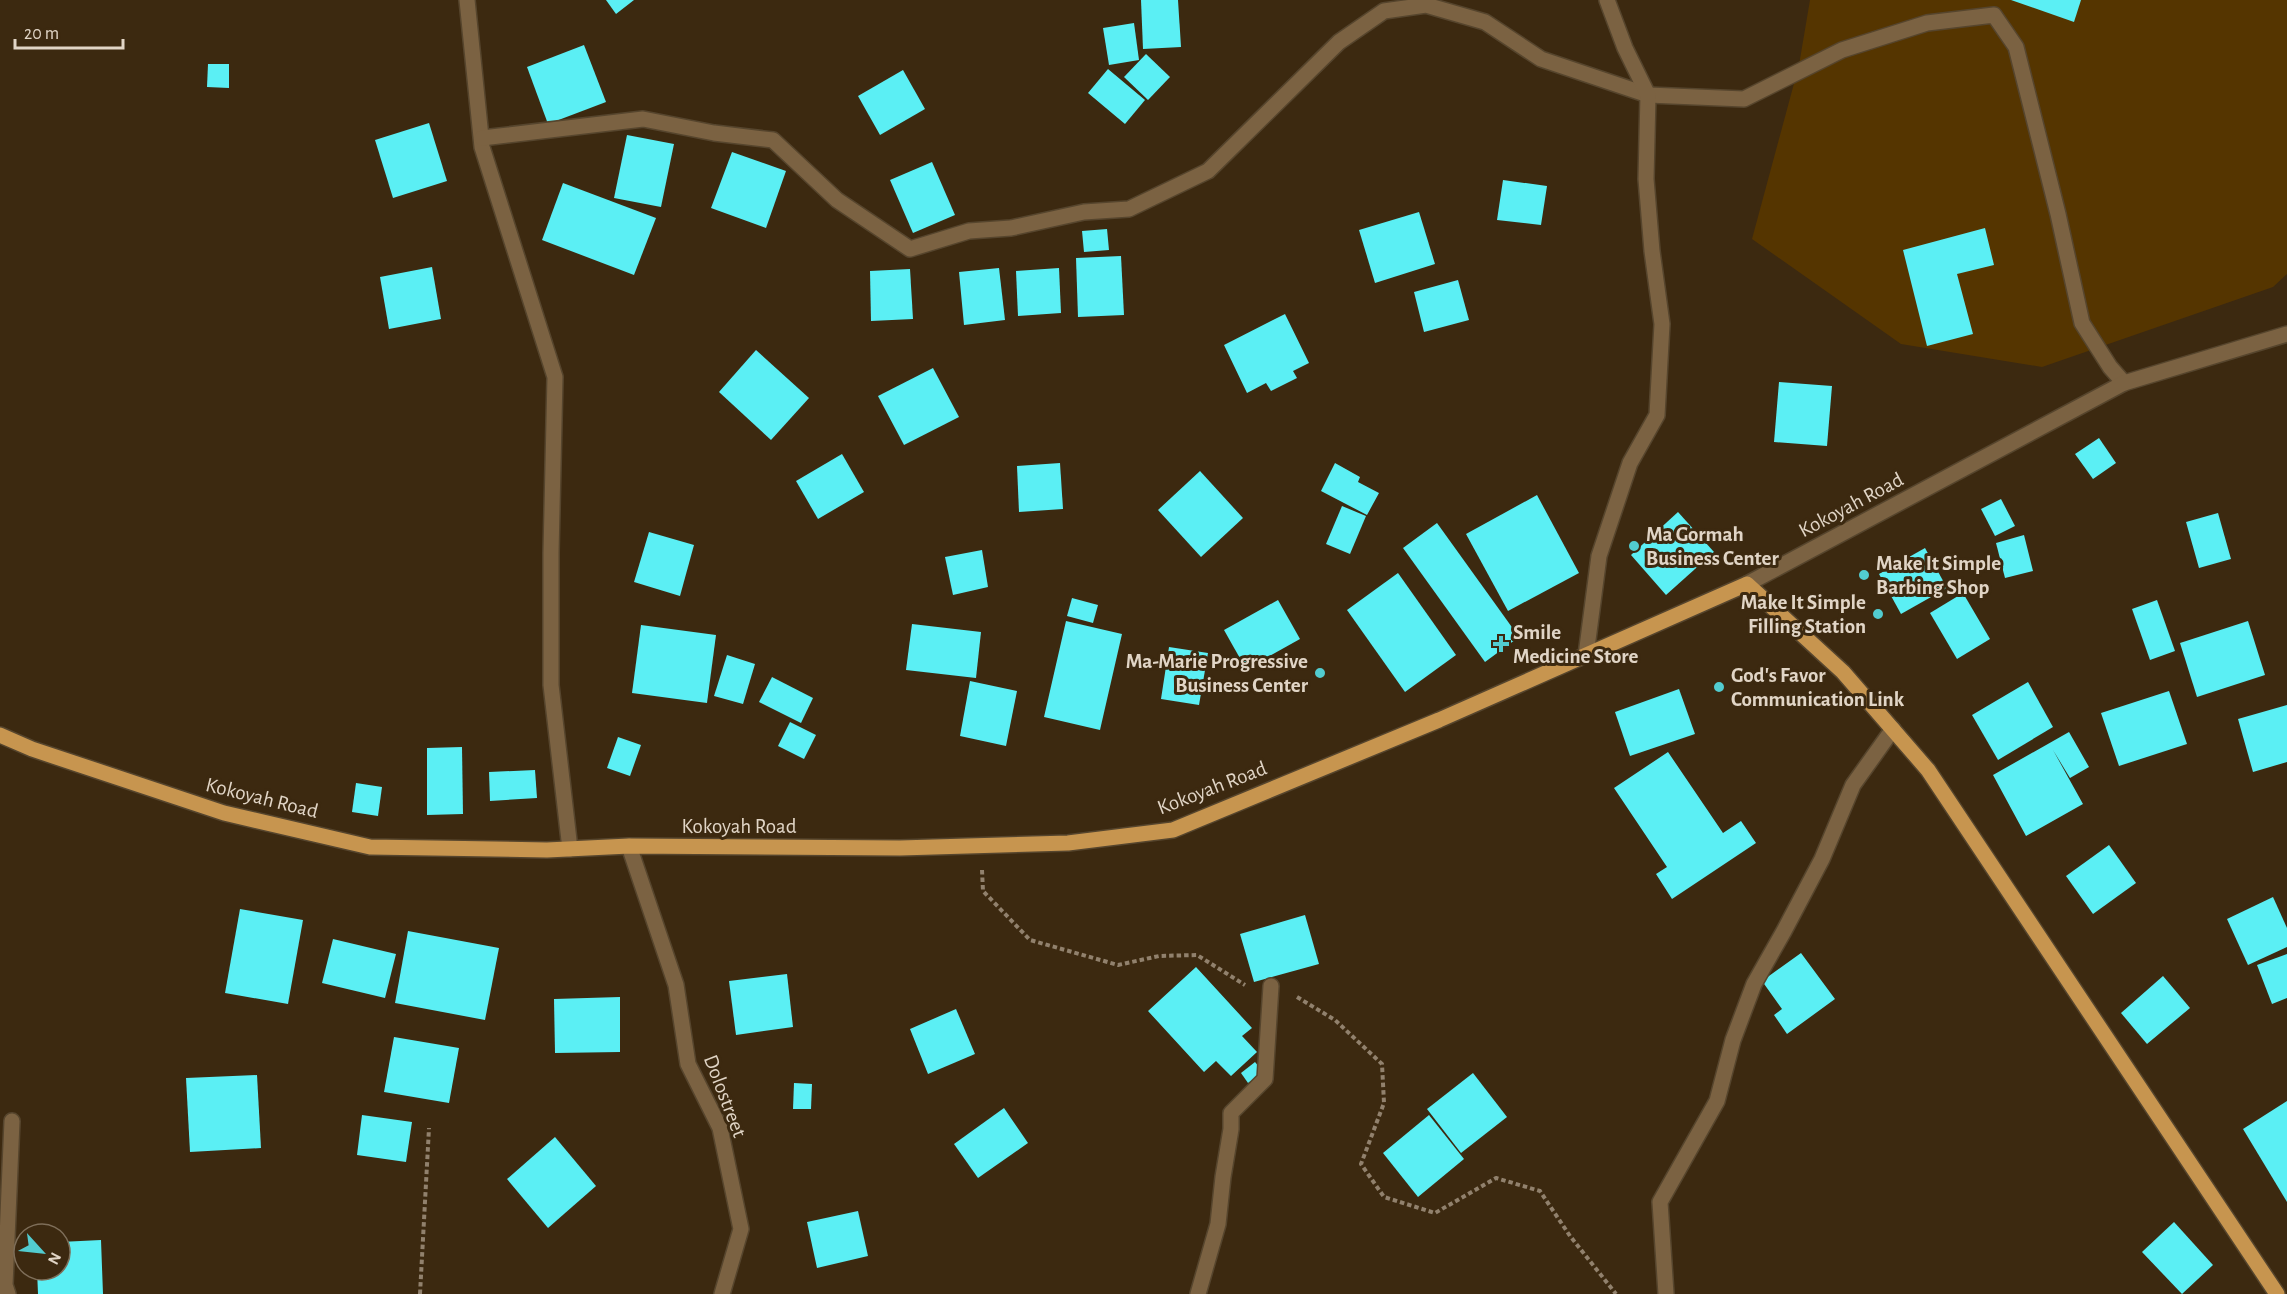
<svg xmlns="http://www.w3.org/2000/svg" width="2287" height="1294" font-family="'Alegreya Sans',sans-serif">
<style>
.green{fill:#553500}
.building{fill:#5beff4}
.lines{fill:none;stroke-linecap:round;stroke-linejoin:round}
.street-casing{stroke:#56452d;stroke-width:18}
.primary-casing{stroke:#56452d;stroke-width:18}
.path{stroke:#91816d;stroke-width:4;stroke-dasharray:4.5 3;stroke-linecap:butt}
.street{stroke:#7b6242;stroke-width:15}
.primary{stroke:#c7954f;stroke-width:15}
.poi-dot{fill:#52ccd0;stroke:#3c2910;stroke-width:2}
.labels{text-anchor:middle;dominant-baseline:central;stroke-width:6;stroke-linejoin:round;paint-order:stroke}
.street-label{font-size:21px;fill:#e1d5c6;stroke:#3c2910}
.poi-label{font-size:21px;font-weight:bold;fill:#e1d5c6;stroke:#3c2910;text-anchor:start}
</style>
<rect width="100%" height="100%" fill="#3c2910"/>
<polygon class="green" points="1810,0 2287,0 2287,274 2273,287 2042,367 1901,344 1752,239 1799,65"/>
<g class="building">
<polygon points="606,0 634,0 616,14"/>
<polygon points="1141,0 1178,0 1181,47 1143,49"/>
<polygon points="2011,0 2081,0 2074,22"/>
<polygon points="1134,23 1139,60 1109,65 1103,28"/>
<polygon points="584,45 606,102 548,124 527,67"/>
<polygon points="1146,54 1170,77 1148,100 1124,77"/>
<polygon points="208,64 229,64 229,88 207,87"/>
<polygon points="1108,69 1145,100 1125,124 1088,93"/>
<polygon points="903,70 925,109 880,135 858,96"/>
<polygon points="429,123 447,181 393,198 375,140"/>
<polygon points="627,135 674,144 661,207 614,198"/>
<polygon points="732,152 786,171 766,228 711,208"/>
<polygon points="932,162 955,215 913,233 890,180"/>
<polygon points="1503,180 1547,186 1541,225 1497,220"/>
<polygon points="563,183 656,218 634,275 542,240"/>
<polygon points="1419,212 1435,264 1375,283 1359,230"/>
<polygon points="1985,228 1994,265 1957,274 1973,334 1927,346 1903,250"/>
<polygon points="1107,229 1109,250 1084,252 1082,231"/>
<polygon points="1121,256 1124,315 1078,317 1076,258"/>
<polygon points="432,267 441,319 389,329 380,277"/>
<polygon points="999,268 1005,320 964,325 959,272"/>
<polygon points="1059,268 1061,313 1018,316 1016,271"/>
<polygon points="910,269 913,319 871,321 870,271"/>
<polygon points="1458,280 1469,320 1424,332 1414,292"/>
<polygon points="1285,314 1309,363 1293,371 1297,378 1271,391 1266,383 1247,393 1224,345"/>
<polygon points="756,350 809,398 771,440 719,392"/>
<polygon points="933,368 959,417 904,445 878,396"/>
<polygon points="1779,382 1832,386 1827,446 1774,442"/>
<polygon points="2099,438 2116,463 2093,479 2075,454"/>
<polygon points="842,454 864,492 818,519 796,481"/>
<polygon points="1060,463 1063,509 1019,512 1017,466"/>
<polygon points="1335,463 1360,477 1358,482 1379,493 1367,515 1321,491"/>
<polygon points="1200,471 1243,518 1201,557 1158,510"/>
<polygon points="1537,495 1579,573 1508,611 1466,534"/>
<polygon points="2001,499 2015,526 1995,536 1981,509"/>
<polygon points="1342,506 1366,516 1350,554 1326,544"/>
<polygon points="1678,512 1714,552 1666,595 1631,555"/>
<polygon points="2218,513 2231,559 2199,568 2186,522"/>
<polygon points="1437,523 1519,637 1485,662 1403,548"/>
<polygon points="649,532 694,545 680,596 634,582"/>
<polygon points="2024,535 2033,571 2005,578 1996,543"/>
<polygon points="1925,548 1947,588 1901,614 1879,574"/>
<polygon points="982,550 988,587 953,595 945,557"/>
<polygon points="1398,573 1456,655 1405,692 1347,610"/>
<polygon points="1963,593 1990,639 1957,659 1930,613"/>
<polygon points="1072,598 1098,605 1093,623 1067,616"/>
<polygon points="1278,600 1300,639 1246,669 1224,630"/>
<polygon points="2157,600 2175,651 2150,660 2132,609"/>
<polygon points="1066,621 1122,634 1100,730 1044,717"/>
<polygon points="2248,621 2265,675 2197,697 2180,643"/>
<polygon points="912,624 981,632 976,678 906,670"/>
<polygon points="641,625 716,635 707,703 632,693"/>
<polygon points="1169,647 1208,653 1199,705 1161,699"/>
<polygon points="727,655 755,664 743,704 714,696"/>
<polygon points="772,677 813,698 801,723 759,702"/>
<polygon points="970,681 1017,691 1006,746 960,736"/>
<polygon points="2028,682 2053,727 1998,760 1972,715"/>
<polygon points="1679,689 1695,734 1630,756 1615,712"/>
<polygon points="2169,691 2187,744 2119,766 2101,713"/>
<polygon points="2287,705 2287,762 2253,772 2238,719"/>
<polygon points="790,722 816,735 804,759 778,746"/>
<polygon points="2069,732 2089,767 2070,778 2053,750 2083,804 2026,836 1993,775"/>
<polygon points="618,737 641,745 630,776 607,768"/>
<polygon points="462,747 463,814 427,815 427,748"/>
<polygon points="1668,752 1723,833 1741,821 1756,843 1672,899 1656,874 1667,867 1614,788"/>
<polygon points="535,770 537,798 490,801 489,772"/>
<polygon points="356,783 382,787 378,816 352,812"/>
<polygon points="2109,845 2136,883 2093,914 2066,876"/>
<polygon points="2273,897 2287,928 2287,947 2248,965 2227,919"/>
<polygon points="240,909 303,920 288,1004 225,993"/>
<polygon points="1305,915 1319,964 1254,982 1240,934"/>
<polygon points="408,931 499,948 485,1020 395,1003"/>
<polygon points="333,939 396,954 385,998 322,983"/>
<polygon points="1801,953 1835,999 1787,1034 1774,1015 1782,1009 1762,981"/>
<polygon points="2287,954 2287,998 2272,1004 2257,965"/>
<polygon points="1196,967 1252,1028 1242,1036 1257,1052 1231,1076 1216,1061 1204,1072 1148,1011"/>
<polygon points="787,974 793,1027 736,1035 729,981"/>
<polygon points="2163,976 2190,1008 2147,1044 2121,1013"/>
<polygon points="620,997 620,1052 555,1053 554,999"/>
<polygon points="956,1009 975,1054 928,1074 910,1029"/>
<polygon points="394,1037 459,1048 449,1103 384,1092"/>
<polygon points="1255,1062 1263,1072 1248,1083 1241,1073"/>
<polygon points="1473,1073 1507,1117 1461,1153 1427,1109"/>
<polygon points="257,1075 261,1148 190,1152 186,1078"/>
<polygon points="794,1083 812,1084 811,1109 793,1109"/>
<polygon points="2287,1101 2287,1202 2243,1129"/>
<polygon points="1004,1108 1028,1143 978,1178 954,1144"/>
<polygon points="362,1115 412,1122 406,1162 357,1155"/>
<polygon points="1429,1115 1464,1159 1418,1197 1383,1153"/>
<polygon points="555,1137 596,1186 548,1228 507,1179"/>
<polygon points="858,1211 868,1256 817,1268 807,1222"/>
<polygon points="2174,1222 2213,1265 2182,1294 2142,1252"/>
<polygon points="101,1240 103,1294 38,1294 37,1270 60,1270 60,1242"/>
</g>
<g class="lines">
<g class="street-casing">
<g id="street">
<polyline points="467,0 482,147 555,377 551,553 551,685 570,849"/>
<polyline points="482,138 643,119 714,133 773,140 837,200 910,249 969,231 1011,228 1084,212 1129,209 1208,171 1339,42 1384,11 1426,5 1485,22 1541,59 1648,95 1744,99 1842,50 1927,23 1994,15 2016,47 2058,214 2082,323 2110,367 2124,383"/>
<polyline points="1747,584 2124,383 2287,334"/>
<polyline points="1586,655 1599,556 1630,463 1657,415 1662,324 1652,251 1646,179 1648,95 1625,48 1607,0"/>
<polyline points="629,846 676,985 688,1064 720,1128 741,1229 722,1294"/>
<polyline points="8,1294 5,1285 12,1121"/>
<polyline points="1198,1294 1218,1224 1223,1177 1231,1129 1231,1113 1265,1079 1271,986"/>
<polyline points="1666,1294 1660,1202 1717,1101 1733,1040 1754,984 1784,931 1822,859 1853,785 1893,729"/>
</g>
</g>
<g class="primary-casing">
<polyline id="primary" points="0,735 32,749 224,813 370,847 547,850 629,846 900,848 1068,843 1173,830 1439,720 1747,584 1843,672 1928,770 2277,1294"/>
</g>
<g class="path">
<polyline points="982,870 983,891 1030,940 1118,965 1159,956 1197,955 1245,985"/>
<polyline points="1297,997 1335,1020 1382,1064 1384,1103 1361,1164 1384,1197 1435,1213 1496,1178 1540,1191 1570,1236 1616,1294"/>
<polyline points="420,1294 429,1128"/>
</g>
<use href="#street" class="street"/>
<use href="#primary" class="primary"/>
</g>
<g class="poi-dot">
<circle cx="1634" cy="546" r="6"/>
<circle cx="1864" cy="575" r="6"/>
<circle cx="1878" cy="614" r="6"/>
<path d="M1498 635h6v6h6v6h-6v6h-6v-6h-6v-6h6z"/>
<circle cx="1320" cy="673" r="6"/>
<circle cx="1719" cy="687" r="6"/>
</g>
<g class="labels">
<g class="street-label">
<text transform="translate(1851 505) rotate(-28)">Kokoyah Road</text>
<text transform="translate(1212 788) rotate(-21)">Kokoyah Road</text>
<text transform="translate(262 798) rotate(14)">Kokoyah Road</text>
<text x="739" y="826">Kokoyah Road</text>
<text transform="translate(725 1096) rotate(69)">Dolostreet</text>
</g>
<g class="poi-label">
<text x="1646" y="534">Ma Gormah<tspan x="1646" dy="24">Business Center</tspan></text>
<text x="1876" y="563">Make It Simple<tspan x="1876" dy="24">Barbing Shop</tspan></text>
<text x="1866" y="602" text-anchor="end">Make It Simple<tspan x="1866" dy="24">Filling Station</tspan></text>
<text x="1513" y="632">Smile<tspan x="1513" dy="24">Medicine Store</tspan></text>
<text x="1308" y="661" text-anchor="end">Ma-Marie Progressive<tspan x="1308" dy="24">Business Center</tspan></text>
<text x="1731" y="675">God's Favor<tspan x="1731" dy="24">Communication Link</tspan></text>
</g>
</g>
<g transform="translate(42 1252) rotate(117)"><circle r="28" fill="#3c2910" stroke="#7e6e59" stroke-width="1.5"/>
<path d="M0-4.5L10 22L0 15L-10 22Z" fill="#52ccd0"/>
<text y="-9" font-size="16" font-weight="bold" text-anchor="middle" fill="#e1d5c6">N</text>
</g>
<path d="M15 39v9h108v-9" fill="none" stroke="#e1d5c6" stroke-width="3"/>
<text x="24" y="39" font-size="18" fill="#e1d5c6" stroke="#3c2910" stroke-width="4.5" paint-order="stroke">20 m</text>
</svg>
